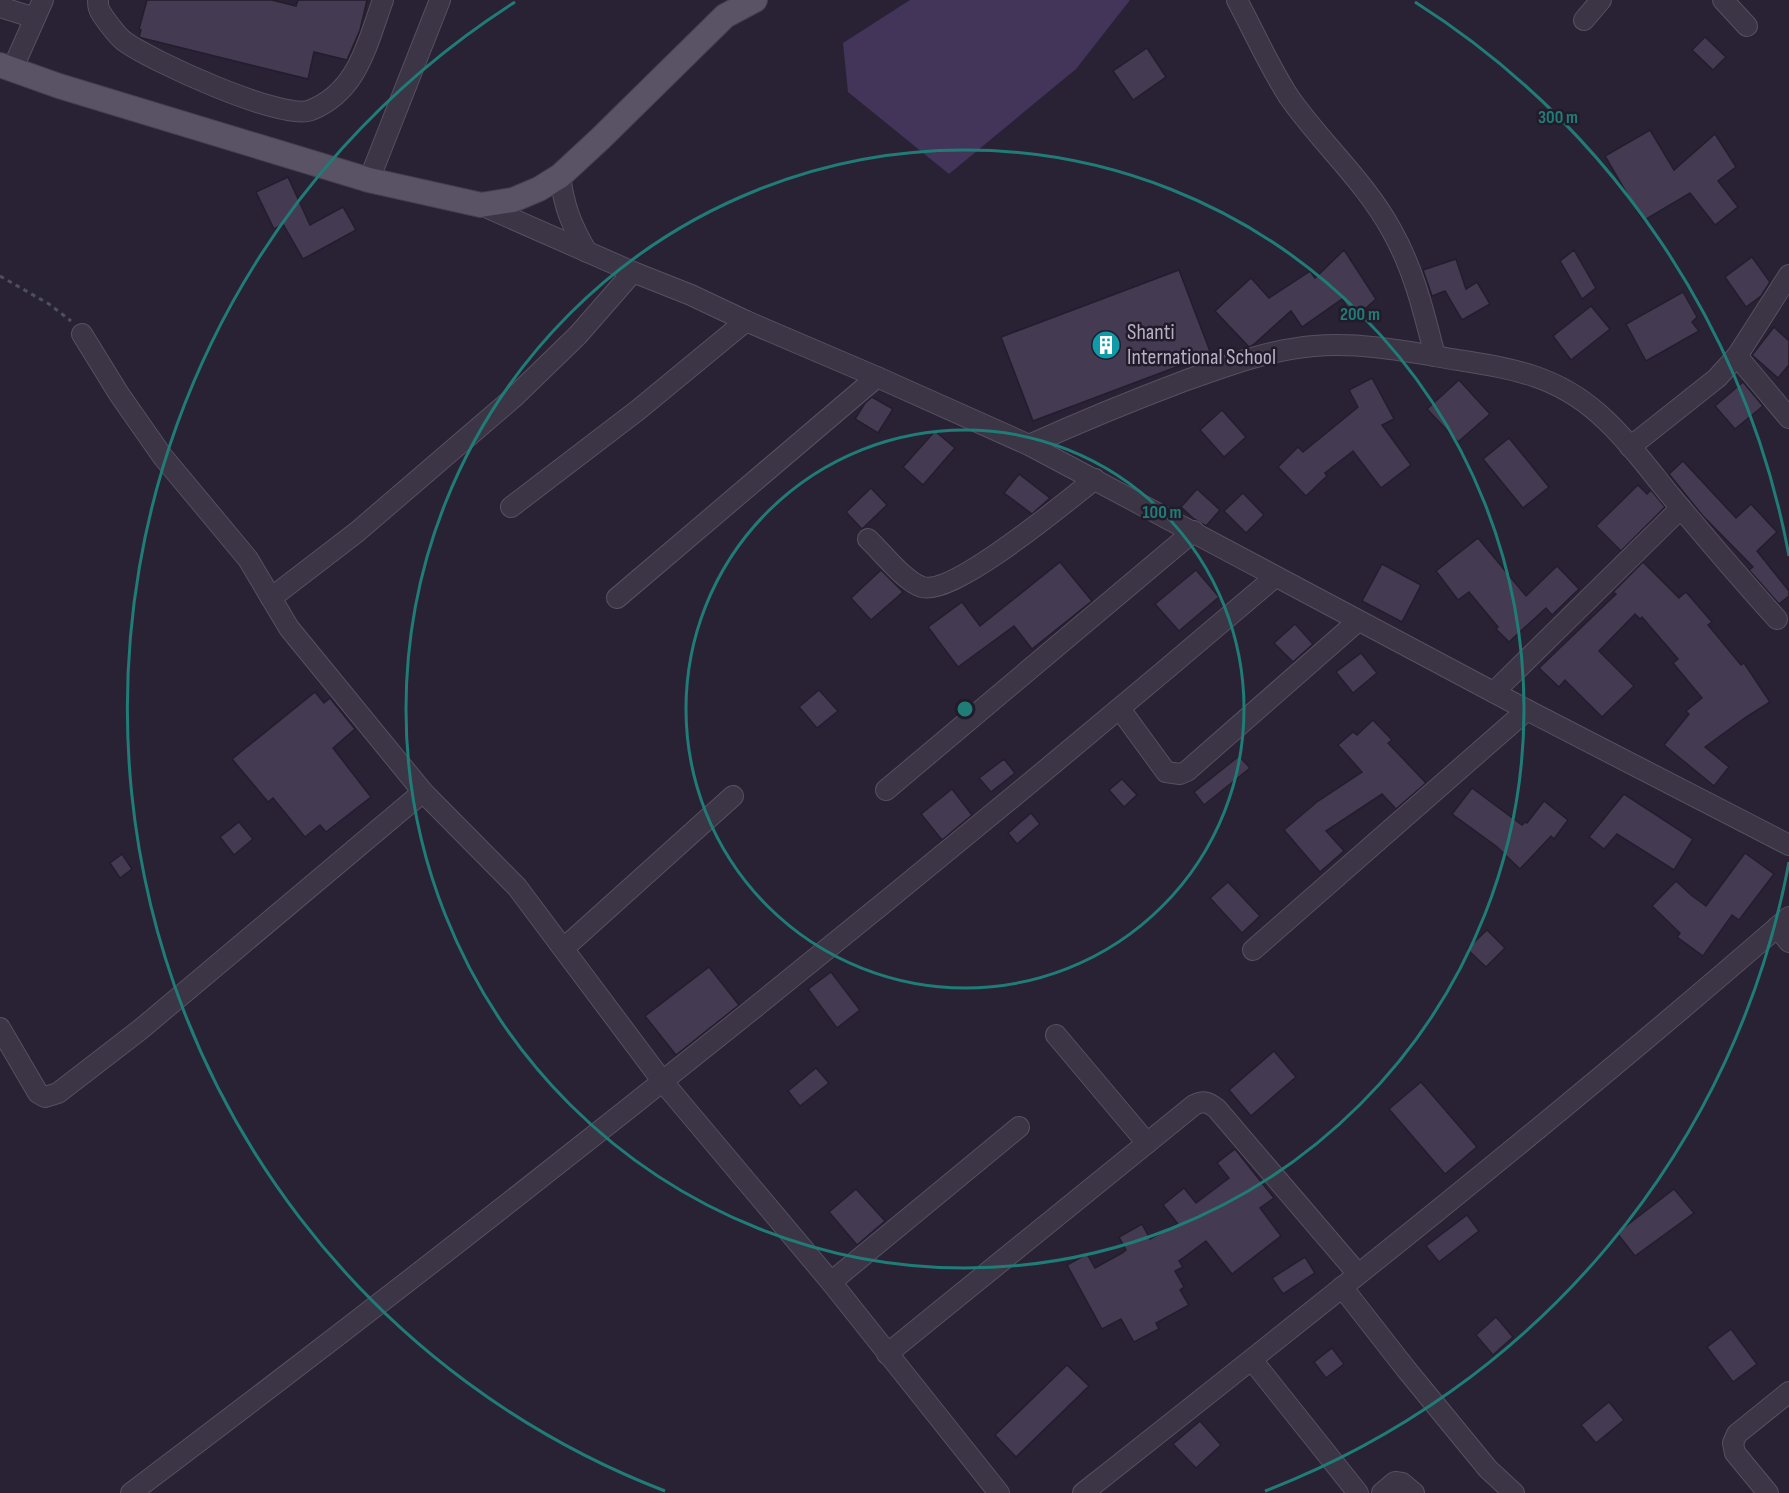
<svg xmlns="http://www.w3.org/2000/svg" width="1789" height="1493" font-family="'Sofia Sans Condensed',sans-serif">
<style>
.water{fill:#423559}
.building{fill:#443b53;stroke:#231d2d;stroke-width:1.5}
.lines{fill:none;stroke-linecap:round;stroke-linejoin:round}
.minor-casing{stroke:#575061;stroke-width:22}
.major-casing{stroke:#453f50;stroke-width:26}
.path{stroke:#4d4f5f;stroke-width:3;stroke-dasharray:4.5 4.5;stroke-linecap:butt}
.minor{stroke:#3b3546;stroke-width:20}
.major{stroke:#5a5366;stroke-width:24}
.ring{fill:none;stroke:#207c76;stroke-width:3}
.labels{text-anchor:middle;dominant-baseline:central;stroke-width:5;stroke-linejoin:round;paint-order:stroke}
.poi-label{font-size:22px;fill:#b7b0c3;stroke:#211b2b;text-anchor:start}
.centre{fill:#207c76;stroke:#211b2b;stroke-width:3}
.ring-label{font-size:18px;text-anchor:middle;font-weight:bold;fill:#207c76;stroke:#211b2b;stroke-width:5;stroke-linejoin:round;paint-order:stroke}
</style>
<rect width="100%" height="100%" fill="#292235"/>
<polygon class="water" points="910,0 1130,0 1076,69 949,174 848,92 843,43"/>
<g class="building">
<polygon points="147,0 272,0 296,6 298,0 367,0 360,30 347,60 314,52 308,79 142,38 139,37 141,30 139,29"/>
<polygon points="1705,37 1726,57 1713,70 1692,50"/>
<polygon points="1147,48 1166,77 1133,100 1113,71"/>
<polygon points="1650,130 1674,170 1715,134 1736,167 1718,181 1738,207 1715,225 1690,193 1643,221 1605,156"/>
<polygon points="288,177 310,225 343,207 356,230 303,259 283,224 274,229 256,192"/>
<polygon points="1344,250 1376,299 1355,318 1342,299 1302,327 1291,311 1253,345 1249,347 1215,311 1251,278 1269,298 1310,271 1315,278"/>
<polygon points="1574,250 1596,288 1582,299 1560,261"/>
<polygon points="1752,257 1770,282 1761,296 1746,307 1725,277"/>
<polygon points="1456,259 1466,289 1477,282 1490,304 1462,320 1445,291 1432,296 1423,270"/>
<polygon points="1179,270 1211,354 1033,421 1001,337"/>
<polygon points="1683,292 1697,317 1692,322 1699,331 1646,361 1626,324"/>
<polygon points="1591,306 1610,329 1571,360 1553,336"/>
<polygon points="1774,327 1789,341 1789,365 1778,378 1752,355"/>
<polygon points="1372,378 1394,419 1382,425 1411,465 1381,488 1353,451 1325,473 1327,476 1306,496 1278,467 1298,447 1303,452 1358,407 1349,390"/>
<polygon points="1459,380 1490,414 1458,442 1427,409"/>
<polygon points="1743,382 1763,406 1735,429 1715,406"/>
<polygon points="872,397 893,409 878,433 855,419 865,403"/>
<polygon points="1222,410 1246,437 1224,457 1200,430"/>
<polygon points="935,431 955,448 923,485 903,467"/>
<polygon points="1509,438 1549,487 1523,508 1483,459"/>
<polygon points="1683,461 1736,518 1751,504 1777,532 1757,551 1789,591 1789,596 1779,604 1749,570 1753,567 1702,515 1669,474"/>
<polygon points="1019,474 1050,498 1032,514 1004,493"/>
<polygon points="1638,485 1647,494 1651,490 1665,507 1621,551 1596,526"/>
<polygon points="871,488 887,505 862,529 846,512"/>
<polygon points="1197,489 1220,510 1206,526 1194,519 1181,507"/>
<polygon points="1243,493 1264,515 1246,533 1224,511"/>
<polygon points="1478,538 1526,596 1557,566 1579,589 1552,615 1546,608 1509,642 1496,629 1498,627 1469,592 1458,600 1436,571"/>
<polygon points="1060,562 1092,601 1032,649 1014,626 958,667 928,627 962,602 980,626"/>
<polygon points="1643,562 1679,598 1686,592 1712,622 1708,625 1741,665 1744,663 1770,702 1746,717 1705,747 1729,767 1714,786 1664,745 1689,714 1686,711 1702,698 1673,663 1678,659 1642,617 1640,619 1635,614 1599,651 1634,686 1602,717 1565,680 1559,687 1539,668 1616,594 1613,592"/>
<polygon points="1382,564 1421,585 1402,622 1362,601"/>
<polygon points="881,570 903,592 871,620 851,598"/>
<polygon points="1196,570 1219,597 1179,631 1155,604"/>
<polygon points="1295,624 1313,644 1293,662 1274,643"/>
<polygon points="1361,653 1377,673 1353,693 1336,672"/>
<polygon points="819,690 838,711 817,728 799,707"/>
<polygon points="315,692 324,703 330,698 355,729 333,748 371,797 326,832 320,825 305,837 273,798 268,802 232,759"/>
<polygon points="1373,720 1392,740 1388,743 1426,783 1396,809 1382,794 1326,831 1344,851 1320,872 1284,830 1318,801 1362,772 1338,745 1353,732 1357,735"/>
<polygon points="1239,756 1250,768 1204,805 1194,792"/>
<polygon points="1004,759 1015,773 991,792 979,778"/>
<polygon points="1122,779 1137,795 1124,807 1109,790"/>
<polygon points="1472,788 1522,825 1525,822 1527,823 1544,801 1568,820 1554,839 1551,836 1520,869 1496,846 1452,814"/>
<polygon points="952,789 972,815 942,840 921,814"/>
<polygon points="1624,794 1693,839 1674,870 1617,834 1604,849 1589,837"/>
<polygon points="1031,813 1040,824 1017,844 1008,833"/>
<polygon points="239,822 253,839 234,855 220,837"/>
<polygon points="1745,853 1774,874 1739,920 1732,915 1703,956 1677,937 1680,933 1652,906 1676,881 1691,895 1706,906"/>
<polygon points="122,854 132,869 120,878 110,863"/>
<polygon points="1228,882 1260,916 1242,933 1210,898"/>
<polygon points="1487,930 1505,948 1486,967 1467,949"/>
<polygon points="709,967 739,1005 676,1055 645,1016"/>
<polygon points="831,972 860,1010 837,1028 808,989"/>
<polygon points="1274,1051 1296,1077 1251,1116 1229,1090"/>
<polygon points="816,1068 829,1083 800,1106 788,1091"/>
<polygon points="1421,1082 1477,1147 1445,1174 1389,1109"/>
<polygon points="1235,1149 1274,1198 1260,1208 1281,1236 1232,1274 1206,1241 1179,1261 1183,1267 1175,1271 1184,1287 1180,1290 1189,1305 1156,1323 1159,1329 1134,1342 1121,1319 1102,1329 1067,1265 1087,1254 1095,1268 1122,1253 1126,1250 1119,1237 1142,1224 1150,1239 1178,1224 1163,1205 1184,1188 1196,1203 1229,1178 1217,1163"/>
<polygon points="856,1189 885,1221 857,1245 829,1212"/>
<polygon points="1674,1189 1694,1213 1635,1256 1617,1233"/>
<polygon points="1467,1215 1479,1231 1439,1262 1426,1246"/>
<polygon points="1305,1257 1315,1273 1283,1294 1272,1278"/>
<polygon points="1496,1317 1513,1337 1493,1355 1476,1335"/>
<polygon points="1731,1329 1757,1364 1733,1382 1707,1347"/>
<polygon points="1332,1348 1344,1364 1326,1378 1314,1362"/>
<polygon points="1067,1365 1089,1386 1016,1457 995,1435"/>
<polygon points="1609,1402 1624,1420 1596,1443 1581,1425"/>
<polygon points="1200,1421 1221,1445 1196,1468 1173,1444"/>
</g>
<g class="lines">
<g class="minor-casing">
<g id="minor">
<path d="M 98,0 C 98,2 98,8 99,9 C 102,16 118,37 124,41 C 149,60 284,122 311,110 C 358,91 367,44 383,0"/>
<path d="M 1237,0 C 1254,32 1269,66 1289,97 C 1321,143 1365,181 1392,231 C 1414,270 1424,313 1435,356"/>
<polyline points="1723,0 1747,26"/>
<polyline points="0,7 35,18"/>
<polyline points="1584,20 1601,0"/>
<polyline points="12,70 43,0"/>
<path d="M 560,176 C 564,206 571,225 587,252"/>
<polyline points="369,180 440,0"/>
<polyline points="481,205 633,272 691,295 746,321 877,377 1029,445 1527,710 1789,845"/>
<polyline points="82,334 119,394 163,457 248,559 289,628 423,792 517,887 663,1082 831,1282 999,1493"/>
<polyline points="1737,356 1789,418"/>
<path d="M 1029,445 C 1080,422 1131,401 1184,381 C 1226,366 1268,350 1314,346 C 1363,342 1410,352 1458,360 C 1513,369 1555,375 1599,414 C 1626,438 1648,468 1670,495 C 1705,537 1740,578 1777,619"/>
<polyline points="1630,447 1717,378 1737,356 1789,275"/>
<polyline points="511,507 638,410 746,321"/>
<path d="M 868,539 C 882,552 904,581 922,587 C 954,596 1067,501 1095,479"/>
<polyline points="271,598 357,532 513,398 578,335 633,272"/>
<polyline points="617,598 877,377"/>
<polyline points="1494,692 1681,508"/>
<polyline points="1120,709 1166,772 1180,774 1187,771 1358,621"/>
<polyline points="886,790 1194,531"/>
<polyline points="1777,927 1789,942"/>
<polyline points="564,948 733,796"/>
<polyline points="1253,950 1527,710"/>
<polyline points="0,1028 38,1093 45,1097 58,1093 141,1029 423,792"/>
<polyline points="1056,1035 1147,1143"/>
<polyline points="831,1282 1019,1127"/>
<polyline points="1342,1287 1406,1369 1488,1469 1514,1493"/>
<path d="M 887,1354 L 1194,1105 C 1204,1100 1208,1102 1217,1109 L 1358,1274"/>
<polyline points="1252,1360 1358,1493"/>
<path d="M 131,1493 C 521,1199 903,894 1275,577"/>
<path d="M 1083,1493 C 1321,1305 1560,1116 1789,917"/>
<polyline points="1382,1493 1395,1482 1402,1483 1414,1493"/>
<polyline points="1768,1493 1735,1453 1733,1443 1737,1434 1789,1392"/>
</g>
</g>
<g class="major-casing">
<polyline id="major" points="0,65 59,86 369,180 481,205 513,200 539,189 560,176 600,139 725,16 755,0"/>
</g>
<polyline class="path" points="0,276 49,304 71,321"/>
<use href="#minor" class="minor"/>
<use href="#major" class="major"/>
</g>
<g class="ring">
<circle cx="965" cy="709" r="279"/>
<circle cx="965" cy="709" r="559"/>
<path d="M1789 862A838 838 0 0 1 1265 1491M665 1491A838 838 0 0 1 515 2M1415 2A838 838 0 0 1 1789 556"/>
</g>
<defs>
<g id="building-disc" transform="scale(1.5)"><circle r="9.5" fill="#0f9aa8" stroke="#211b2b"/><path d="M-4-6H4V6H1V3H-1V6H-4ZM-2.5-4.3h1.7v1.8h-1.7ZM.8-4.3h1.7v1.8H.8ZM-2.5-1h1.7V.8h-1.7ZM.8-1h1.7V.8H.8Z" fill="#fff"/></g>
</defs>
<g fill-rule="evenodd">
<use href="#building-disc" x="1106" y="345"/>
</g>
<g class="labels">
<g class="poi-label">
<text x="1127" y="332">Shanti<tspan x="1127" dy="25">International School</tspan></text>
</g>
</g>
<circle cx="965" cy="709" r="9" class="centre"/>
<g class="ring-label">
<text x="1558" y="123">300 m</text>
<text x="1360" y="320">200 m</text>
<text x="1162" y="518">100 m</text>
</g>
</svg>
